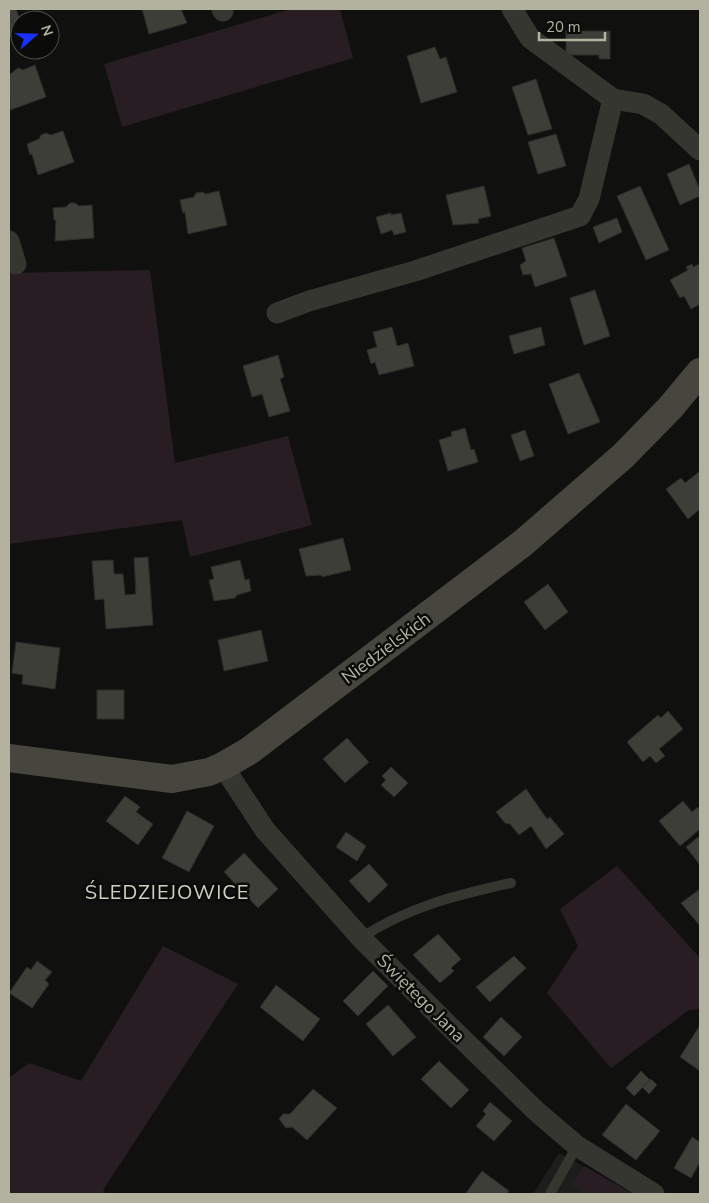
<svg xmlns="http://www.w3.org/2000/svg" width="709" height="1203" font-family="'Nunito Sans',sans-serif">
<style>
.built{fill:#1d1e1b}
.green{fill:#271d23}
.building{fill:#3e3e38;stroke:#2c2d29}
.lines{fill:none;stroke-linecap:round;stroke-linejoin:round}
.lane{stroke:#363630;stroke-width:10}
.street{stroke:#363630;stroke-width:21}
.secondary{stroke:#46463e;stroke-width:28}
.labels{text-anchor:middle;dominant-baseline:central;stroke-width:5;stroke-linejoin:round;paint-order:stroke}
.street-label{font-size:18px;fill:#b3b29f;stroke:#0b0c0a}
.quarter-label{font-size:20px;letter-spacing:1px;fill:#cfcec0;stroke:#0b0c0a}
</style>
<rect width="100%" height="100%" fill="#10110f"/>
<polygon class="built" points="559,1153 633,1194 533,1194"/>
<g class="green">
<polygon points="291,9 340,9 353,58 122,127 104,64"/>
<polygon points="150,270 175,463 288,436 312,525 190,557 182,520 9,544 9,273"/>
<polygon points="617,866 700,958 700,1009 689,1010 611,1068 547,993 578,946 560,909"/>
<polygon points="163,946 238,984 103,1190 106,1194 9,1194 9,1078 29,1063 81,1081"/>
<polygon points="584,1166 633,1194 583,1194 584,1192 571,1185"/>
</g>
<g class="building">
<polygon points="9,9 16,9 20,20 20,34 9,38"/>
<polygon points="142,9 181,9 187,23 149,34"/>
<polygon points="566,31 610,31 610,59 599,59 599,55 566,55"/>
<polygon points="435,47 440,59 446,57 457,92 421,103 407,56"/>
<polygon points="35,65 46,97 10,110 9,75 18,68 23,70"/>
<polygon points="536,79 552,129 528,135 512,87"/>
<polygon points="63,131 74,162 38,175 32,154 30,155 27,144 39,139 41,135 46,133 51,135"/>
<polygon points="556,134 566,166 538,174 528,142"/>
<polygon points="689,164 700,190 700,196 680,205 667,174"/>
<polygon points="484,186 491,216 478,219 479,223 453,225 446,195"/>
<polygon points="640,186 669,250 646,260 617,196"/>
<polygon points="219,191 227,225 188,234 185,212 183,213 180,200 194,197 196,193 202,192 206,194"/>
<polygon points="70,203 75,203 79,206 92,205 94,238 55,241 56,220 54,220 53,208 66,207"/>
<polygon points="391,213 391,215 401,213 406,232 394,235 392,230 381,234 376,217"/>
<polygon points="617,218 622,232 599,243 593,227"/>
<polygon points="554,238 567,276 535,287 531,274 523,275 520,265 526,261 522,248"/>
<polygon points="692,264 693,267 699,264 700,266 700,304 691,309 684,296 680,298 670,280 688,270 686,267"/>
<polygon points="595,290 610,336 584,345 570,298"/>
<polygon points="392,327 397,346 408,343 414,366 379,375 375,362 371,364 367,350 377,347 373,332"/>
<polygon points="541,327 545,345 514,354 509,336"/>
<polygon points="278,355 284,377 280,379 290,411 269,417 262,394 252,397 243,366"/>
<polygon points="579,373 600,422 568,434 549,384"/>
<polygon points="465,428 471,450 474,449 478,462 448,471 439,440 452,436 451,432"/>
<polygon points="525,430 534,456 520,461 511,435"/>
<polygon points="700,471 700,509 688,519 666,489 681,478 685,483"/>
<polygon points="343,538 351,570 322,577 321,575 306,576 299,549"/>
<polygon points="148,557 153,625 106,629 104,599 95,600 92,561 113,560 114,574 123,574 125,595 136,594 134,558"/>
<polygon points="240,560 245,580 249,579 251,591 237,595 235,598 214,601 209,580 214,579 211,567"/>
<polygon points="548,584 568,612 545,630 524,602"/>
<polygon points="261,630 268,661 224,671 218,640"/>
<polygon points="16,642 60,648 55,689 22,684 23,675 12,673"/>
<rect x="97" y="690" width="27" height="29"/>
<polygon points="668,711 683,729 659,749 665,756 656,763 650,756 643,762 627,742 658,715 661,718"/>
<polygon points="347,738 369,762 345,783 323,759"/>
<polygon points="391,767 408,783 394,797 381,785 386,780 382,776"/>
<polygon points="526,789 547,819 550,817 564,834 546,849 531,826 519,835 510,824 505,823 496,812"/>
<polygon points="125,796 140,807 136,812 153,824 138,845 106,821"/>
<polygon points="683,801 692,812 698,807 700,810 700,829 680,846 659,821"/>
<polygon points="187,811 214,826 189,872 162,858"/>
<polygon points="346,832 366,846 357,861 336,847"/>
<polygon points="698,837 700,840 700,865 686,847"/>
<polygon points="244,853 278,889 258,908 224,872"/>
<polygon points="369,864 388,885 369,903 349,881"/>
<polygon points="700,889 700,926 681,903"/>
<polygon points="438,934 461,959 451,968 454,971 440,983 413,955"/>
<polygon points="514,956 526,968 490,1002 476,987"/>
<polygon points="37,961 52,972 45,980 49,984 32,1008 9,993 27,967 31,970"/>
<polygon points="373,971 388,986 358,1016 343,1001"/>
<polygon points="276,985 320,1019 303,1041 260,1007"/>
<polygon points="388,1005 416,1037 393,1056 366,1024"/>
<polygon points="501,1017 522,1037 504,1056 483,1037"/>
<polygon points="700,1025 700,1071 680,1057"/>
<polygon points="439,1061 469,1090 451,1108 421,1079"/>
<polygon points="641,1071 650,1080 634,1096 626,1088"/>
<polygon points="651,1079 657,1085 649,1094 642,1087"/>
<polygon points="313,1089 337,1108 307,1140 292,1127 286,1128 279,1119 283,1114 290,1114"/>
<polygon points="490,1102 512,1121 494,1141 476,1126 486,1114 483,1111"/>
<polygon points="626,1104 660,1131 636,1160 602,1135"/>
<polygon points="692,1137 700,1142 700,1162 691,1178 674,1168"/>
<polygon points="482,1171 509,1191 507,1194 466,1193"/>
</g>
<g class="lines">
<g class="lane">
<path d="M 361,938 C 407,907 457,895 511,883"/>
<polyline points="550,1194 577,1146"/>
</g>
<g class="street">
<polyline points="222,9 223,11"/>
<polyline points="512,9 530,38 613,99 643,104 661,114 700,150"/>
<polyline points="9,241 16,264"/>
<polyline points="277,313 309,301 415,271 580,216 589,199 613,99"/>
<polyline points="223,766 265,830 361,938 447,1024 536,1111 577,1146 654,1194"/>
</g>
<polyline class="secondary" points="9,758 172,779 209,772 223,766 249,751 523,543 623,456 670,408 700,372"/>
</g>
<g class="labels">
<g class="street-label">
<text transform="translate(386 648) rotate(-37)">Niedzielskich</text>
<text transform="translate(421 998) rotate(45)">Świętego Jana</text>
</g>
<g class="quarter-label">
<text x="167" y="892">ŚLEDZIEJOWICE</text>
</g>
</g>
<rect width="709" height="1203" fill="none" stroke="#b3b29f" stroke-width="20"/>
<g transform="translate(35 35) rotate(70)"><circle r="24" fill="#0b0c0a" stroke="#4e4e46"/>
<path d="M0-4L9 19L0 12L-9 19Z" fill="#1931ff"/>
<text y="-8" font-size="14" font-weight="bold" text-anchor="middle" fill="#b3b29f">N</text>
</g>
<path d="M539 32v8h66v-8" fill="none" stroke="#b3b29f" stroke-width="2.5"/>
<text x="546" y="32" font-size="15" fill="#b3b29f" stroke="#0b0c0a" stroke-width="4" paint-order="stroke">20 m</text>
</svg>
